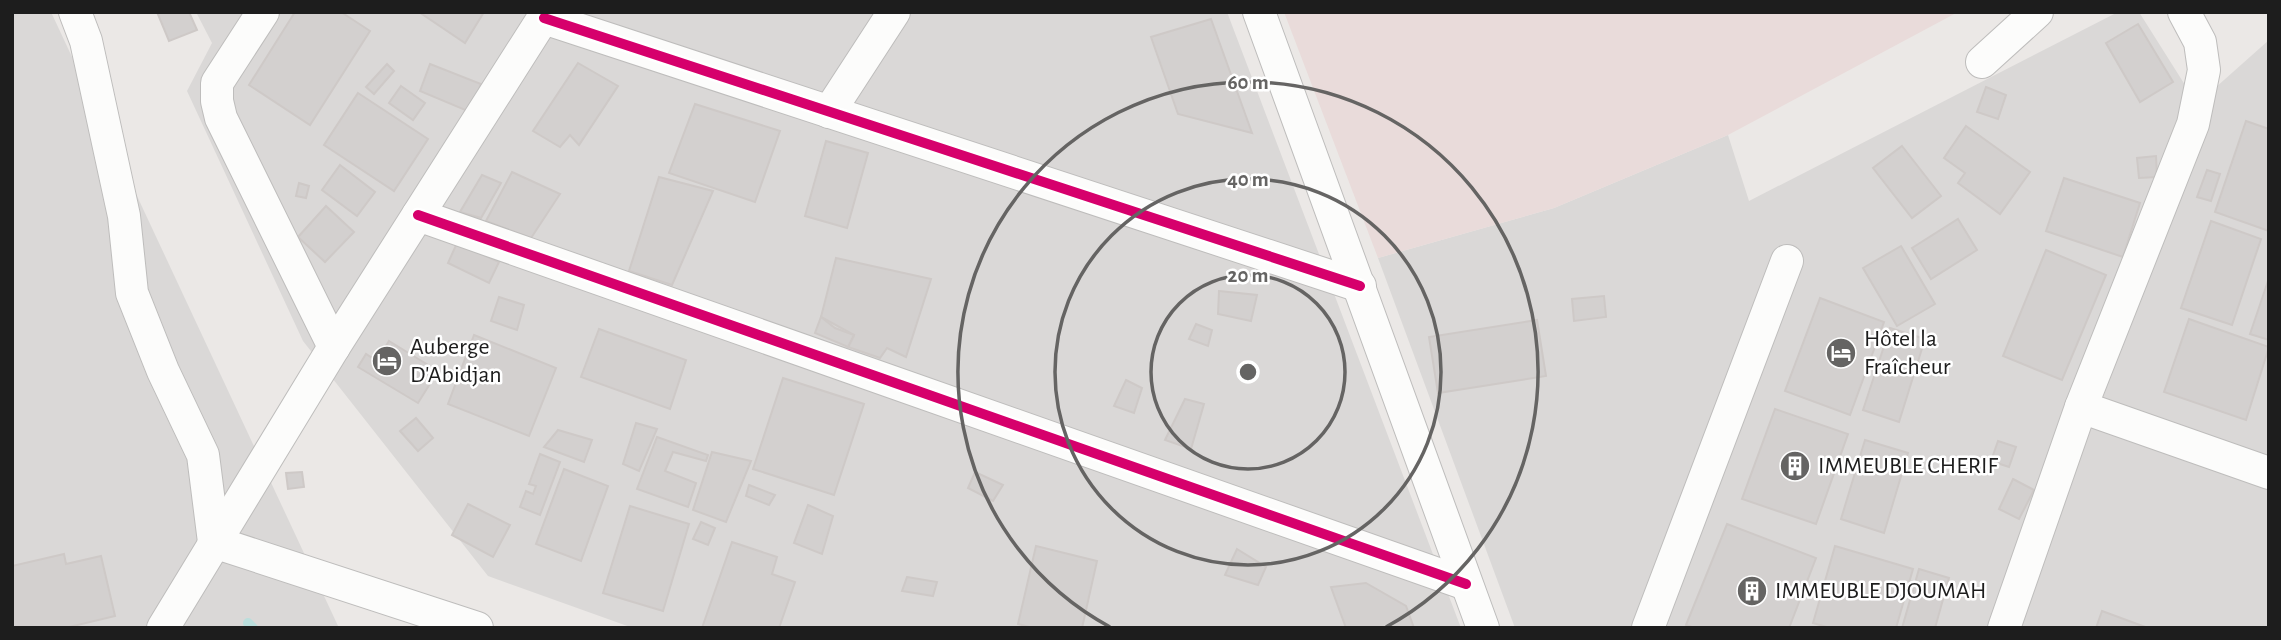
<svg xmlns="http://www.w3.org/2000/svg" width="2281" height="640" font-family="'Alegreya Sans',sans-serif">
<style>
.residential{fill:#dad8d7}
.military{fill:#e9dbda}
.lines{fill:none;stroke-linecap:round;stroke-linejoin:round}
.stream{stroke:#bbdedc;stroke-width:10}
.building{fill:#d3d0cf;stroke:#cec9c7;stroke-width:2}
.minor-casing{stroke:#bebdbc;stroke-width:34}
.minor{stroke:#fcfcfb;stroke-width:32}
.cycleway-casing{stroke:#fff;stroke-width:15}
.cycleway{stroke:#d6006c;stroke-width:10}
.ring{fill:none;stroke:#656463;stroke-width:3.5}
.labels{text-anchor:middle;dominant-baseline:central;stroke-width:5;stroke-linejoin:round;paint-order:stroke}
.poi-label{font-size:24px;fill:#1d1d1d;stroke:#fff;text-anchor:start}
.centre{fill:#656463;stroke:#fff;stroke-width:3.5}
.ring-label{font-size:21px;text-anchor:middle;font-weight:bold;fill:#656463;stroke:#fff;stroke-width:5;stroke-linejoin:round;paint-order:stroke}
</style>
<rect width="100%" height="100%" fill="#ebe8e6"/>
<g class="residential">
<polygon points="12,12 51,12 339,628 12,628"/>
<polygon points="196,12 1227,12 1461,628 633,628 488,576 303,341 187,91 212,43"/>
<polygon points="2118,12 2139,12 2197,104 2269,40 2269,628 1515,628 1378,258 1554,208 1728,135 1749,201"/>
</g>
<polygon class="military" points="1284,12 1958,12 1728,135 1554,208 1378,258"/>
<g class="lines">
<polyline class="stream" points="248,623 253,628"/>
</g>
<g class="building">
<polygon points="157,12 189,12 197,30 169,41"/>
<polygon points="295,12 341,12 370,31 310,125 249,85"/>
<polygon points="419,12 484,12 465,43"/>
<polygon points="1211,19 1252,133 1178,114 1151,37"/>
<polygon points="2138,24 2173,82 2140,102 2106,43"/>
<polygon points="578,63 618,86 579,145 570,135 560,147 533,131"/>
<polygon points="387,64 394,71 374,94 366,87"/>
<polygon points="430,64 481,84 470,112 420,91"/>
<polygon points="401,86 425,103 413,120 389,103"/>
<polygon points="1986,87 2006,95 1998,119 1977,112"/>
<polygon points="358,93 428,139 394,191 324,145"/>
<polygon points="695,104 780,131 755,202 669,173"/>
<polygon points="2246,121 2269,129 2269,231 2215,212"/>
<polygon points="1966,126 2030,172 2000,214 1958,183 1965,173 1944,158"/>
<polygon points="826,141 868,153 847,228 805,216"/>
<polygon points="1902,146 1941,196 1912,218 1873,168"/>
<polygon points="2156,156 2157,177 2139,178 2137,158"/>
<polygon points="340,165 375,192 357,216 322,190"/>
<polygon points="2207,170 2220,174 2211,201 2197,197"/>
<polygon points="512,172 560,194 531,238 486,221"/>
<polygon points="482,175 501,183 481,218 460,212"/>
<polygon points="659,177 713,191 672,285 629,271"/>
<polygon points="2064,178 2140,203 2123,257 2046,231"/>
<polygon points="299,183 309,186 306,198 296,196"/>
<polygon points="326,206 354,232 325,262 298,237"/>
<polygon points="1958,219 1977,250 1931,279 1912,248"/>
<polygon points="2211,221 2261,239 2232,325 2181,308"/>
<polygon points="457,243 499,262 489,283 448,263"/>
<polygon points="1901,246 1935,304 1897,326 1863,268"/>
<polygon points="2046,250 2106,275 2062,380 2003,356"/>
<polygon points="836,258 931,279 906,357 887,348 880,358 848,347 854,335 821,317"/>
<polygon points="2269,278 2269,340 2250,334"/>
<polygon points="1219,291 1257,295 1251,321 1218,314"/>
<polygon points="1604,296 1606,317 1574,321 1572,299"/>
<polygon points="499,297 524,305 517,330 491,321"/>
<polygon points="1820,298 1884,322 1850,415 1785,391"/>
<polygon points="821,317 835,328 854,335 848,347 815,333"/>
<polygon points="2189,319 2269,347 2246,420 2164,392"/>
<polygon points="1537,320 1546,376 1438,393 1429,337"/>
<polygon points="1196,324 1212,330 1208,346 1189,339"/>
<polygon points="1890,328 1925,339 1899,422 1863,410"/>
<polygon points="599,329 686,360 670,409 581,377"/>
<polygon points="474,335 556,368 529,436 448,404"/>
<polygon points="389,341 438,371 418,403 358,367 366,354 377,361"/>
<polygon points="783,378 864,404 834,495 753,469"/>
<polygon points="1126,380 1142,388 1134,413 1114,406"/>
<polygon points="1185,399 1204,404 1191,449 1165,440"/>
<polygon points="1775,409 1848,434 1816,524 1742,499"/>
<polygon points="416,418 433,438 418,451 400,431"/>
<polygon points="636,423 657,429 639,471 623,464"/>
<polygon points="558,430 592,440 584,462 544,447"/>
<polygon points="657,437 708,455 706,461 673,452 665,471 696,483 688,507 637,489"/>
<polygon points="1865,440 1908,453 1884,533 1841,519"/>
<polygon points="1998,441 2016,447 2009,467 1991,461"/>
<polygon points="712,452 751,461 726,522 693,510"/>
<polygon points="540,454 560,462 540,515 520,507 526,491 533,494 536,486 529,484"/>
<polygon points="564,469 608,486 581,561 536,544"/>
<polygon points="302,472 304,487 288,489 286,473"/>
<polygon points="975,472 1003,485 993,501 968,488"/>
<polygon points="2013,479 2034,490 2019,519 1999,509"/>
<polygon points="749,485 775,495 769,505 746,496"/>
<polygon points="468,504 510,525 493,557 452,535"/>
<polygon points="808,505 833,516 822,554 794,543"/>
<polygon points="630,506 689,524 663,611 603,593"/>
<polygon points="701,522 715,528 708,545 693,539"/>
<polygon points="1727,524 1816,558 1789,628 1695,628 1686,625"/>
<polygon points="732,542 777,557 772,574 795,582 779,628 702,628"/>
<polygon points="1036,546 1097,561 1082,628 1033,628 1018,624"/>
<polygon points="1835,546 1913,569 1896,628 1830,628 1813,623"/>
<polygon points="1237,549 1266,567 1258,585 1225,575"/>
<polygon points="64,554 66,564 101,556 115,616 65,628 12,628 12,566"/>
<polygon points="1919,569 1949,578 1935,628 1902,628"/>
<polygon points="907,577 937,582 933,596 902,591"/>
<polygon points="1366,583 1406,606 1414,628 1346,628 1331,587"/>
<polygon points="2102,611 2148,628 2096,628"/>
</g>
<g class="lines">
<g class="minor-casing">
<g id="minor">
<polyline points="75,12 86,41 124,216 132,293 163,371 203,455 214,542"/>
<polyline points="263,12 217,83 217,101 221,118 334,347"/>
<polyline points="1259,12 1483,628"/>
<polyline points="544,18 1360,286"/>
<polyline points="1982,62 2037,12"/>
<polyline points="829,112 894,12"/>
<polyline points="418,215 1466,584"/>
<polyline points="2081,407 2269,473"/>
<polyline points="214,542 477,628"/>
<polyline points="163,628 334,347 547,12"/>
<polyline points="1648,628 1787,261"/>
<polyline points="2004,628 2081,407 2193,124 2204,70 2200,42 2184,12"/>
</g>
</g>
<use href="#minor" class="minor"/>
<g class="cycleway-casing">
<g id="cycleway">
<polyline points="544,18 1360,286"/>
<polyline points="418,215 1466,584"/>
</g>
</g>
<use href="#cycleway" class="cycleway"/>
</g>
<g class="ring">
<circle cx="1248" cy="372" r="97"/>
<circle cx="1248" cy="372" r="193"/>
<path d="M1110 627A290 290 0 1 1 1386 627"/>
</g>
<defs>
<g id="hotel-disc" transform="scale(1.575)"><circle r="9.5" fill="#656463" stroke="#fff"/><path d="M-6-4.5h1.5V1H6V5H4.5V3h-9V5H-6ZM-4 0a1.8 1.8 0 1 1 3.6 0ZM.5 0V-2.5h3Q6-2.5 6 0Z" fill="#fff"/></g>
<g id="building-disc" transform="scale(1.575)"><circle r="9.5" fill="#656463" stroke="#fff"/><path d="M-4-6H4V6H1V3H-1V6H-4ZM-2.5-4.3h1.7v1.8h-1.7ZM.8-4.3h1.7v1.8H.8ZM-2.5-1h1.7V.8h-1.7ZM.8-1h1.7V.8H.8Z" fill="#fff"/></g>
</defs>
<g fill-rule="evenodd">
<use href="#hotel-disc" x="1841" y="353"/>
<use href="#hotel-disc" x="387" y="361"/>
<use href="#building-disc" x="1795" y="466"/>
<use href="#building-disc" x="1752" y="591"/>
</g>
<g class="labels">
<g class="poi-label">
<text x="1864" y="339">Hôtel la<tspan x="1864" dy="28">Fraîcheur</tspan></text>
<text x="410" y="347">Auberge<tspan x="410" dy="28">D'Abidjan</tspan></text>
<text x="1818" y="466">IMMEUBLE CHERIF</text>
<text x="1775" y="591">IMMEUBLE DJOUMAH</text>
</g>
</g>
<circle cx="1248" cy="372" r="10" class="centre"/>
<g class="ring-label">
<text x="1248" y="89">60 m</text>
<text x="1248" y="186">40 m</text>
<text x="1248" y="282">20 m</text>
</g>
<rect width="2281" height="640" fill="none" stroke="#1d1d1d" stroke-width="28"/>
</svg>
